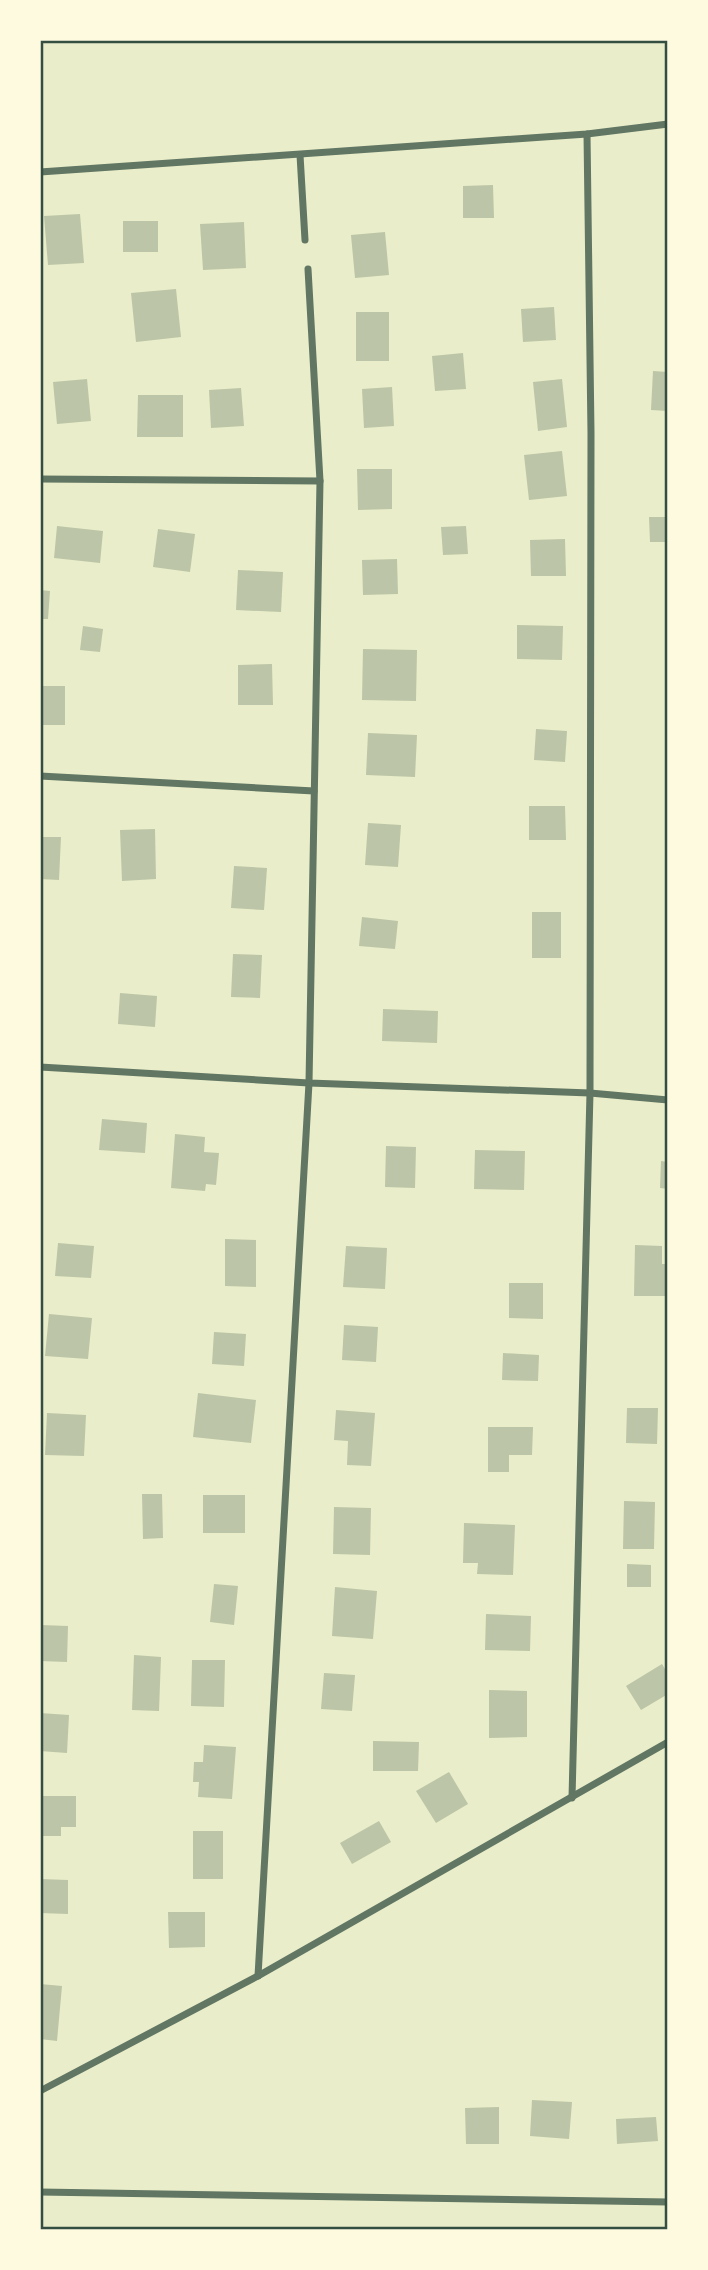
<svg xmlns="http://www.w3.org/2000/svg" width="708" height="2270" font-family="'Open Sans',sans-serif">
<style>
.building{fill:#bcc5a7}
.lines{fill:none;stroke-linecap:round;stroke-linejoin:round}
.minor{stroke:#617663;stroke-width:7}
.neatline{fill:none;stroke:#344e41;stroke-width:2.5}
</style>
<rect width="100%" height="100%" fill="#e9edc9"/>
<g class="building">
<polygon points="493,185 494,218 463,218 463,186"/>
<polygon points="80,214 84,263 48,265 44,216"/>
<rect x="123" y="221" width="35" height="31"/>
<polygon points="244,222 246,268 203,270 200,224"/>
<polygon points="385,232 389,275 355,278 351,235"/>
<polygon points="176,289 181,337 136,342 131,293"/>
<polygon points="554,307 556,340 523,342 521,309"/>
<rect x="356" y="312" width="33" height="49"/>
<polygon points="463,353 466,389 435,391 432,356"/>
<polygon points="653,371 668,372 668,411 651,410"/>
<polygon points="87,379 91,421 57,424 53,382"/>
<polygon points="562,379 567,427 538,431 533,382"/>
<polygon points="392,387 394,426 364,428 362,389"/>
<polygon points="241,388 244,426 211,428 209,390"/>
<polygon points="138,395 183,395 183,437 137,437"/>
<polygon points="562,451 567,496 529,500 524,455"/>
<polygon points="357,469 392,469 392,509 358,510"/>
<polygon points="649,517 668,517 668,542 650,542"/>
<polygon points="57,526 103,531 100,563 54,558"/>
<polygon points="466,526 468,554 443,555 441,527"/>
<polygon points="158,529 195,534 190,572 153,567"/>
<polygon points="565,539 566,576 531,576 530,540"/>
<polygon points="397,559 398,594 363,595 362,560"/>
<polygon points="238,570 283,572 281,612 236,610"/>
<polygon points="40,590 50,591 48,619 40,619"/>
<polygon points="517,625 563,626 562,660 517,659"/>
<polygon points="83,626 103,629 100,652 80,650"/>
<polygon points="363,649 417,650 416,701 362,700"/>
<polygon points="272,664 273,705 238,705 238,665"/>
<rect x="40" y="686" width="25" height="39"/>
<polygon points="536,729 567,731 565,762 534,760"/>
<polygon points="368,733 417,735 415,777 366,775"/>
<polygon points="529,806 565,806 566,840 529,840"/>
<polygon points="368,823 401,825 398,867 365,865"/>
<polygon points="155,829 156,879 122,881 120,830"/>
<polygon points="40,837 61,837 59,880 40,879"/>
<polygon points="234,866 267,868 264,910 231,908"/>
<rect x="532" y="912" width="29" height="46"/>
<polygon points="362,917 398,921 395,949 359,946"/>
<polygon points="233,954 262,955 260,998 231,997"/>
<polygon points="120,993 157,996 155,1027 118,1024"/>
<polygon points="383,1009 438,1011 437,1043 382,1041"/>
<polygon points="102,1119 147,1123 145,1153 99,1150"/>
<polygon points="175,1134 205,1137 204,1152 219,1153 216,1185 206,1184 205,1191 171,1188"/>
<polygon points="386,1146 416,1147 415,1188 385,1187"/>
<polygon points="475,1150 525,1151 524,1190 474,1189"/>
<polygon points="661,1161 668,1162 668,1189 660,1188"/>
<polygon points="225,1239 256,1240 256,1287 225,1286"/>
<polygon points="58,1243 94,1246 91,1278 55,1276"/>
<polygon points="635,1245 662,1246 662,1264 668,1264 668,1296 634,1296"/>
<polygon points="346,1246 387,1248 385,1289 343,1287"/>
<polygon points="509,1283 543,1283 543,1319 509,1318"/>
<polygon points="49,1314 92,1318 88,1359 45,1356"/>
<polygon points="344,1325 378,1327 376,1362 342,1360"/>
<polygon points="214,1332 246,1334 244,1366 212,1364"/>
<polygon points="503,1353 539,1355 538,1381 502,1380"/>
<polygon points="198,1393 256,1400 251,1443 193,1437"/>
<polygon points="627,1408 658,1408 657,1444 626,1443"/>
<polygon points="336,1410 375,1413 371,1466 347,1465 348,1441 334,1440"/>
<polygon points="47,1413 86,1415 84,1456 45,1455"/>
<polygon points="488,1427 533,1427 532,1455 509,1455 509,1472 488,1472"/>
<polygon points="142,1494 162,1494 163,1538 143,1539"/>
<rect x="203" y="1495" width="42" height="38"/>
<polygon points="624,1501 655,1502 654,1549 623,1549"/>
<polygon points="334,1507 371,1508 370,1555 333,1554"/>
<polygon points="464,1523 515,1525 513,1575 477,1574 478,1563 463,1563"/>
<polygon points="627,1564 651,1565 651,1587 627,1587"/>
<polygon points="214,1584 238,1586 234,1625 210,1622"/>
<polygon points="335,1587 377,1591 373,1639 332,1636"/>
<polygon points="486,1614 531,1616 530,1651 485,1650"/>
<polygon points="40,1625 68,1626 67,1662 40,1661"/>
<polygon points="134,1655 161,1657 159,1711 132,1710"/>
<polygon points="192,1660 225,1660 224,1707 191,1706"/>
<polygon points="662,1664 668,1674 668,1694 641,1710 626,1686"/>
<polygon points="324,1673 355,1675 352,1711 321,1709"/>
<polygon points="489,1690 527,1691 527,1737 489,1738"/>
<polygon points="40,1713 69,1715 67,1753 40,1751"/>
<polygon points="373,1741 419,1742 418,1771 373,1771"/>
<polygon points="204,1745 236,1747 232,1799 198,1797 199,1782 193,1782 194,1762 203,1762"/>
<polygon points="449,1772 468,1804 436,1823 416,1791"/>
<polygon points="40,1796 76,1796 76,1827 61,1827 61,1836 40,1836"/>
<polygon points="379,1821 391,1842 352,1864 340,1843"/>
<rect x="193" y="1831" width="30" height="48"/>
<polygon points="40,1879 68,1880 68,1914 40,1913"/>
<polygon points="168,1912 205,1912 205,1947 169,1948"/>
<polygon points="40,1984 62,1986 57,2041 40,2039"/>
<polygon points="532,2100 572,2102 569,2139 530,2136"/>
<polygon points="499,2107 499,2144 466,2144 465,2108"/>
<polygon points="656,2117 658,2141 617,2144 616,2119"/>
</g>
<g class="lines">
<g class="minor">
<polyline points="300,155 305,240"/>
<polyline points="40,172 587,134 668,124"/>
<polyline points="40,479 320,481"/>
<polyline points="40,776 314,791"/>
<polyline points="40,1067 309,1083 590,1093 668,1100"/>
<polyline points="572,1798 590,1093 591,433 587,134"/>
<polyline points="258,1976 309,1083 320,481 308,269"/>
<polyline points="40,2091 258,1976 668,1742"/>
<polyline points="40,2192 668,2202"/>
</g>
</g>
<rect width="708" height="2270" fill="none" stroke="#fefae0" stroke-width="84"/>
<rect x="42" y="42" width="624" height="2186" class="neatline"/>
</svg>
